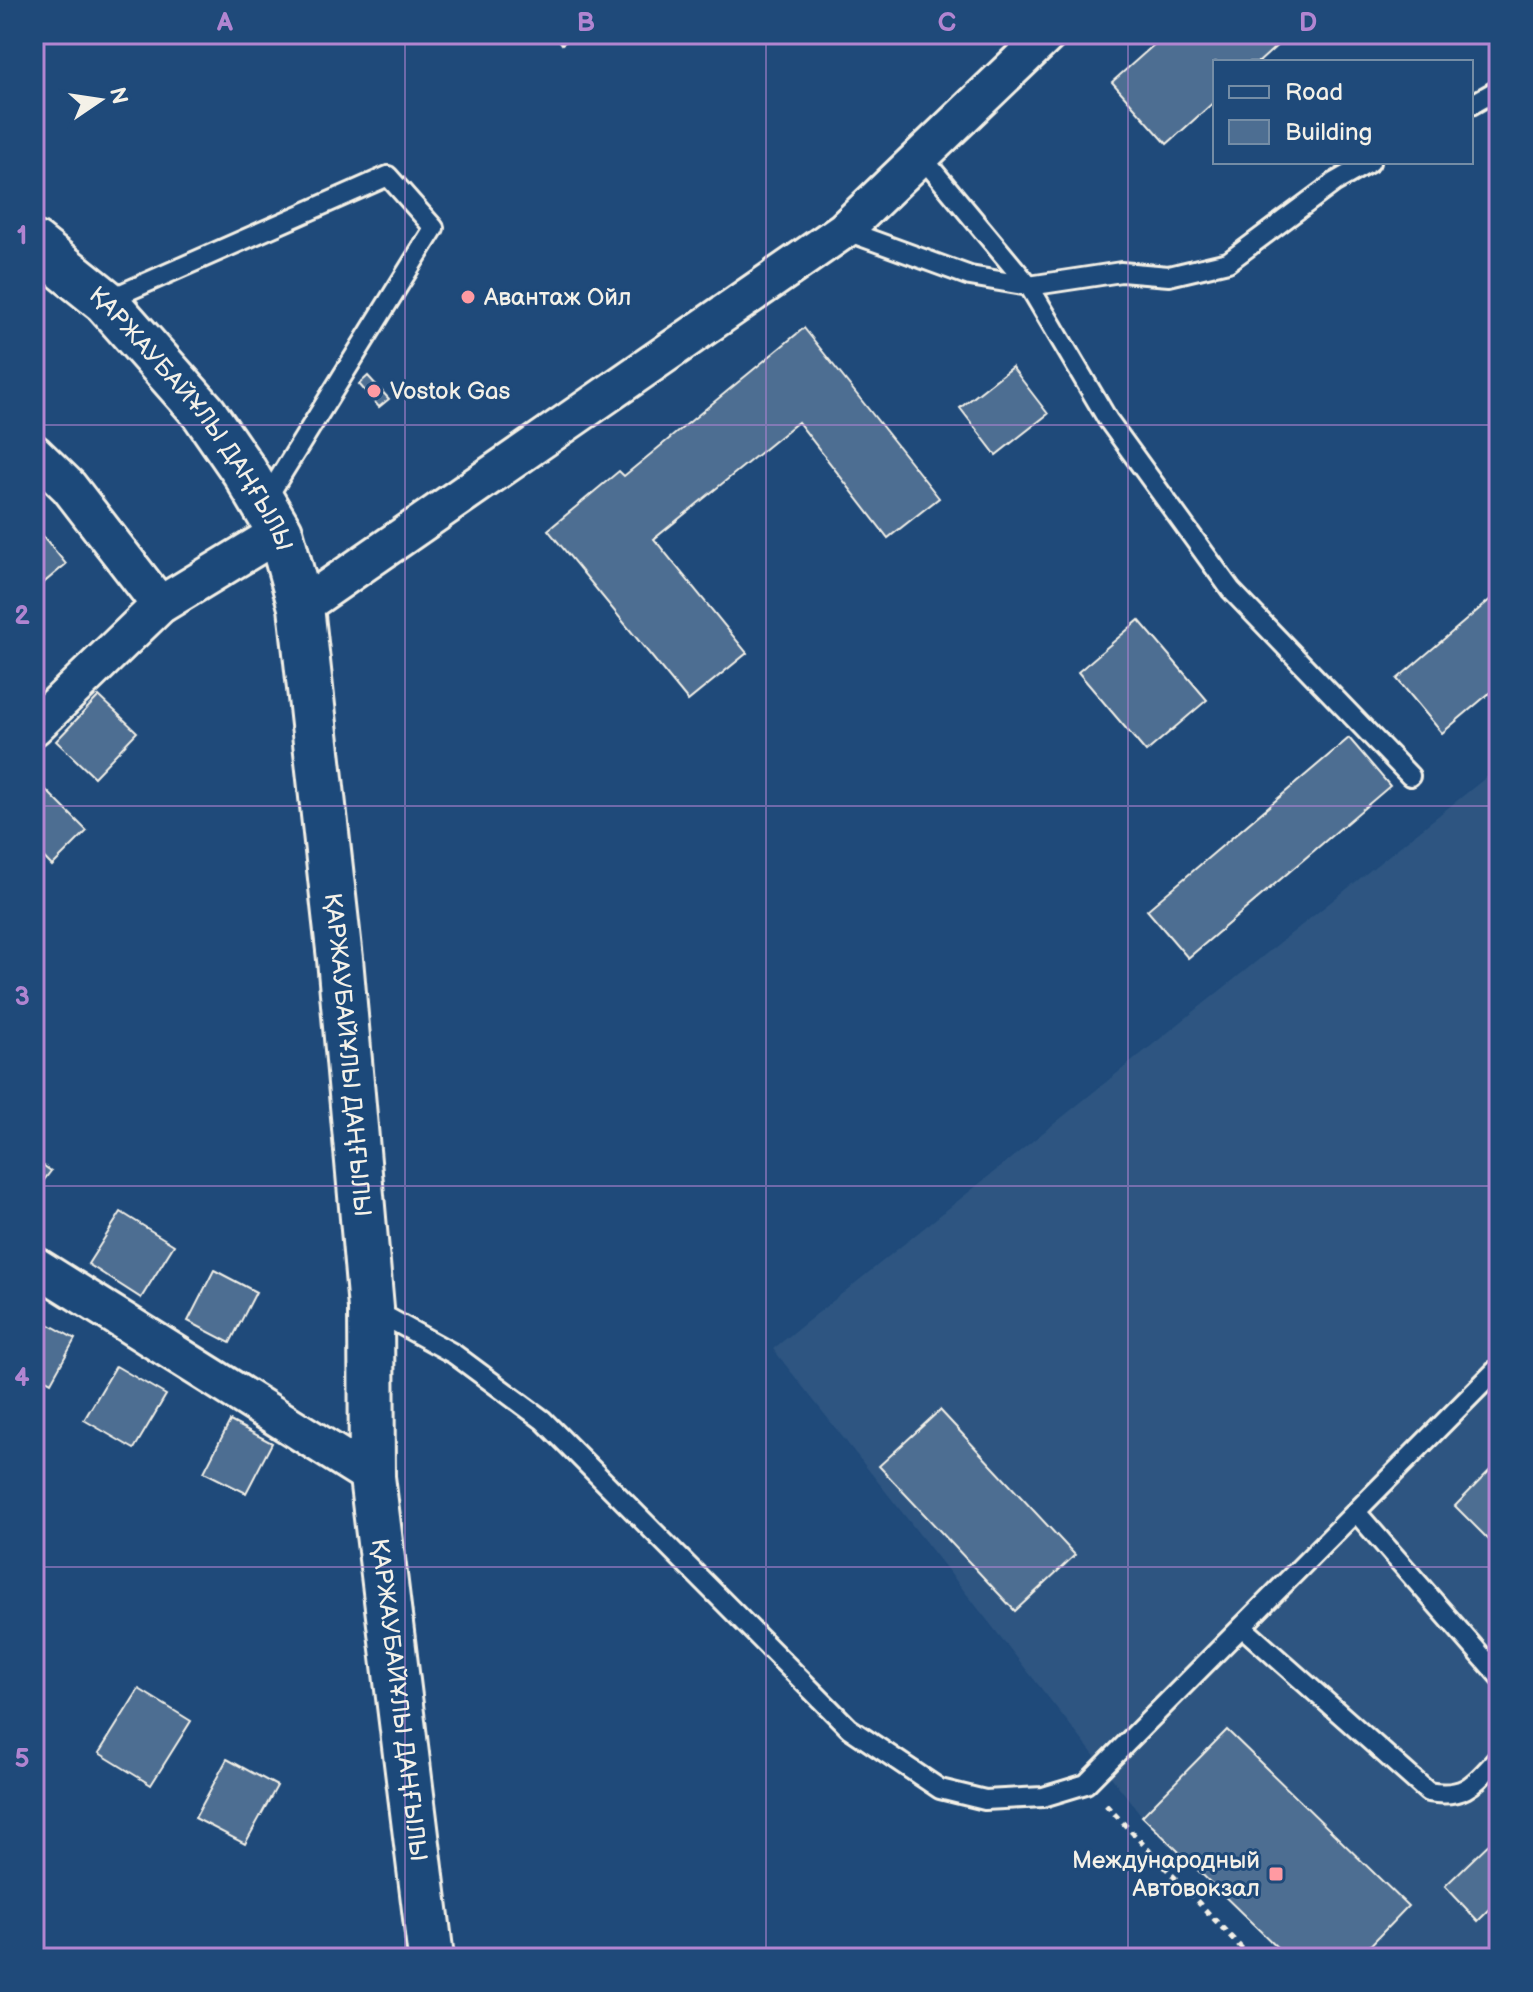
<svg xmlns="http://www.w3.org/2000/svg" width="1533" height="1992" font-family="'Balsamiq Sans',sans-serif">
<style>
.built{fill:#2d5581}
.building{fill:#4d6e92;stroke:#f4f1e8;stroke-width:2}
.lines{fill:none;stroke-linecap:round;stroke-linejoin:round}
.lane-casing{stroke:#f4f1e8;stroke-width:24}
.street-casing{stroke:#f4f1e8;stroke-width:42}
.highway-casing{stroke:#f4f1e8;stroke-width:50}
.path{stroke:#f4f1e8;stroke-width:5;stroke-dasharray:6 6;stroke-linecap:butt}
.lane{stroke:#1f4a7a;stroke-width:18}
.street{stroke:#1f4a7a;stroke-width:36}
.highway{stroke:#1f4a7a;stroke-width:44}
.grid{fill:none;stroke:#b185d1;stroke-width:2;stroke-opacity:0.55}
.poi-dot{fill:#ff9aa2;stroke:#1f4a7a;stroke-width:3}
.labels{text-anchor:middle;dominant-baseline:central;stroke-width:6;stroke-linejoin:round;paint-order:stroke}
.poi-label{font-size:24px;fill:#f4f1e8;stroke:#1f4a7a;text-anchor:start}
.street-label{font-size:24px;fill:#f4f1e8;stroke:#1f4a7a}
.neatline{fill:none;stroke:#b185d1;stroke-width:3}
.grid-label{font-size:26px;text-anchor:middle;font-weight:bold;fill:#b185d1}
</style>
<rect width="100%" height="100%" fill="#1f4a7a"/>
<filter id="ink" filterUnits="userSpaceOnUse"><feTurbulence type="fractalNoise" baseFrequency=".0125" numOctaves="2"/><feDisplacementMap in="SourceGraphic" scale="16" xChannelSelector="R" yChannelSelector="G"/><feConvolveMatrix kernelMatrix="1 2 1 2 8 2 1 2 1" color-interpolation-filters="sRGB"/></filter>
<g filter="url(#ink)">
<polygon class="built" points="1499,767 1499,1958 1288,1958 1142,1816 773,1349"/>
<g class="building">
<polygon points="555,34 576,34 562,44"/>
<polygon points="1166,34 1290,34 1259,62 1215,62 1215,101 1167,144 1112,82"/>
<polygon points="804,328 939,498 888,538 798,422 654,539 747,653 688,701 548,530 619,471 624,476"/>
<polygon points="1012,367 1048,414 996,455 960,408"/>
<polygon points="368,376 389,399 379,407 359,384"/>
<polygon points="34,525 66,564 34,591"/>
<polygon points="1499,592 1499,685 1442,733 1397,679"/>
<polygon points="1139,620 1207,700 1146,752 1078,672"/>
<polygon points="99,696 137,732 94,777 56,741"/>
<polygon points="1349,738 1390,786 1188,958 1147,910"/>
<polygon points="35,779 87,831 52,866 34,847"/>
<polygon points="34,1159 51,1171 34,1193"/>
<polygon points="121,1212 174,1245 141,1298 88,1264"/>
<polygon points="214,1270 256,1292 230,1343 188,1321"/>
<polygon points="34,1316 75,1339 51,1382 34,1373"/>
<polygon points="116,1366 166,1395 134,1449 84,1420"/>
<polygon points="940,1410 1075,1555 1015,1611 879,1466"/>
<polygon points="230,1421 272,1443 246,1493 204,1472"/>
<polygon points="1499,1461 1499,1550 1455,1506"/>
<polygon points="139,1689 191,1721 151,1785 99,1753"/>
<polygon points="1227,1730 1408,1906 1358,1958 1288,1958 1142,1816"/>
<polygon points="227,1759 277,1786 245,1844 195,1818"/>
<polygon points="1499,1834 1499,1900 1478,1921 1445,1886"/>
</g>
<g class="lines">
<g class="lane-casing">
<g id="lane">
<polyline points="1471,105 1499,89"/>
<polyline points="921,156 1029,286 1108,420 1231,590 1410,776"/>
<polyline points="844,230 970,276 1029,286 1121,272 1169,276 1228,262 1335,182 1370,162"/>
<polyline points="105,301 388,176 434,228 265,501"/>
<polyline points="374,1310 454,1354 543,1420 849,1728 940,1789 985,1800 1043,1797 1086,1784 1499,1367"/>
<polyline points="1356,1512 1499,1676"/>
<path d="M 1242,1627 L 1428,1792 C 1466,1799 1475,1783 1499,1757"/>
</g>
</g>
<g class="street-casing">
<g id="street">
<polyline points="34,453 69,487 160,605"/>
<polyline points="301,607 844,230 1048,34"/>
<polyline points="34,727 160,605 280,532"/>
<polyline points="34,1265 372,1477"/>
</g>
</g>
<g class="highway-casing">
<g id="highway">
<path id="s1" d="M 34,244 L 105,301 L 204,413 L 244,471 L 280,532 L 301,607 L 340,959 L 371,1308 L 372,1477 L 431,1958"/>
</g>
</g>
<polyline class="path" points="1106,1805 1251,1958"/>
<use href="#lane" class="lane"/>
<use href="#street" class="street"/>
<use href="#highway" class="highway"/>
</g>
</g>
<path class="grid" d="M 405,34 L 405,1958M 766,34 L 766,1958M 1128,34 L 1128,1958M 34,425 L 1499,425M 34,806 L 1499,806M 34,1186 L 1499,1186M 34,1567 L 1499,1567"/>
<g class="poi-dot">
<circle cx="468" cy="297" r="8"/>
<circle cx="374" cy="391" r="8"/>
<rect x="1268" y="1866" width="16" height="16" rx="4"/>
</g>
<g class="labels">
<g class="poi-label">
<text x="484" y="297">Авантаж Ойл</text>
<text x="390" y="391">Vostok Gas</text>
<text x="1260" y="1860" text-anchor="end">Международный<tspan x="1260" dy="28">Автовокзал</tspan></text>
</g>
<g class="street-label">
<text stroke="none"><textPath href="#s1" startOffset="238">ҚАРЖАУБАЙҰЛЫ ДАҢҒЫЛЫ</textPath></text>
<text stroke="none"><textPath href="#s1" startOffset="910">ҚАРЖАУБАЙҰЛЫ ДАҢҒЫЛЫ</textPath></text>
<text stroke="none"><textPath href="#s1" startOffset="1558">ҚАРЖАУБАЙҰЛЫ ДАҢҒЫЛЫ</textPath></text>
</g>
</g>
<rect width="1533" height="1992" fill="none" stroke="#1f4a7a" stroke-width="88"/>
<rect x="1213" y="60" width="260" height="104" fill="#1f4a7a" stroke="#748da6" stroke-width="2"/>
<rect x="1229" y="86" width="40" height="12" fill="#1f4a7a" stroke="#748da6" stroke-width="2"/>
<text x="1285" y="100" font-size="24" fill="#f4f1e8">Road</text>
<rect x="1229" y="120" width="40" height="24" fill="#4d6e92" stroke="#748da6" stroke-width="2"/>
<text x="1285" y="140" font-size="24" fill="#f4f1e8">Building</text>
<g transform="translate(100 100) rotate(77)" stroke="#1f4a7a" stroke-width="6" paint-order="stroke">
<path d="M0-6L14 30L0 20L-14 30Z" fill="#f4f1e8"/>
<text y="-12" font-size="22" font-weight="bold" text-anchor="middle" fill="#f4f1e8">N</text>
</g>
<rect x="44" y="44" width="1445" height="1904" class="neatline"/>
<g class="grid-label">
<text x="225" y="31">A</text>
<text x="586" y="31">B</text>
<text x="947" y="31">C</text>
<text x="1308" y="31">D</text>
<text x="22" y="244">1</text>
<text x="22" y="624">2</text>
<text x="22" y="1005">3</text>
<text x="22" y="1386">4</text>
<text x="22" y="1767">5</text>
</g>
</svg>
